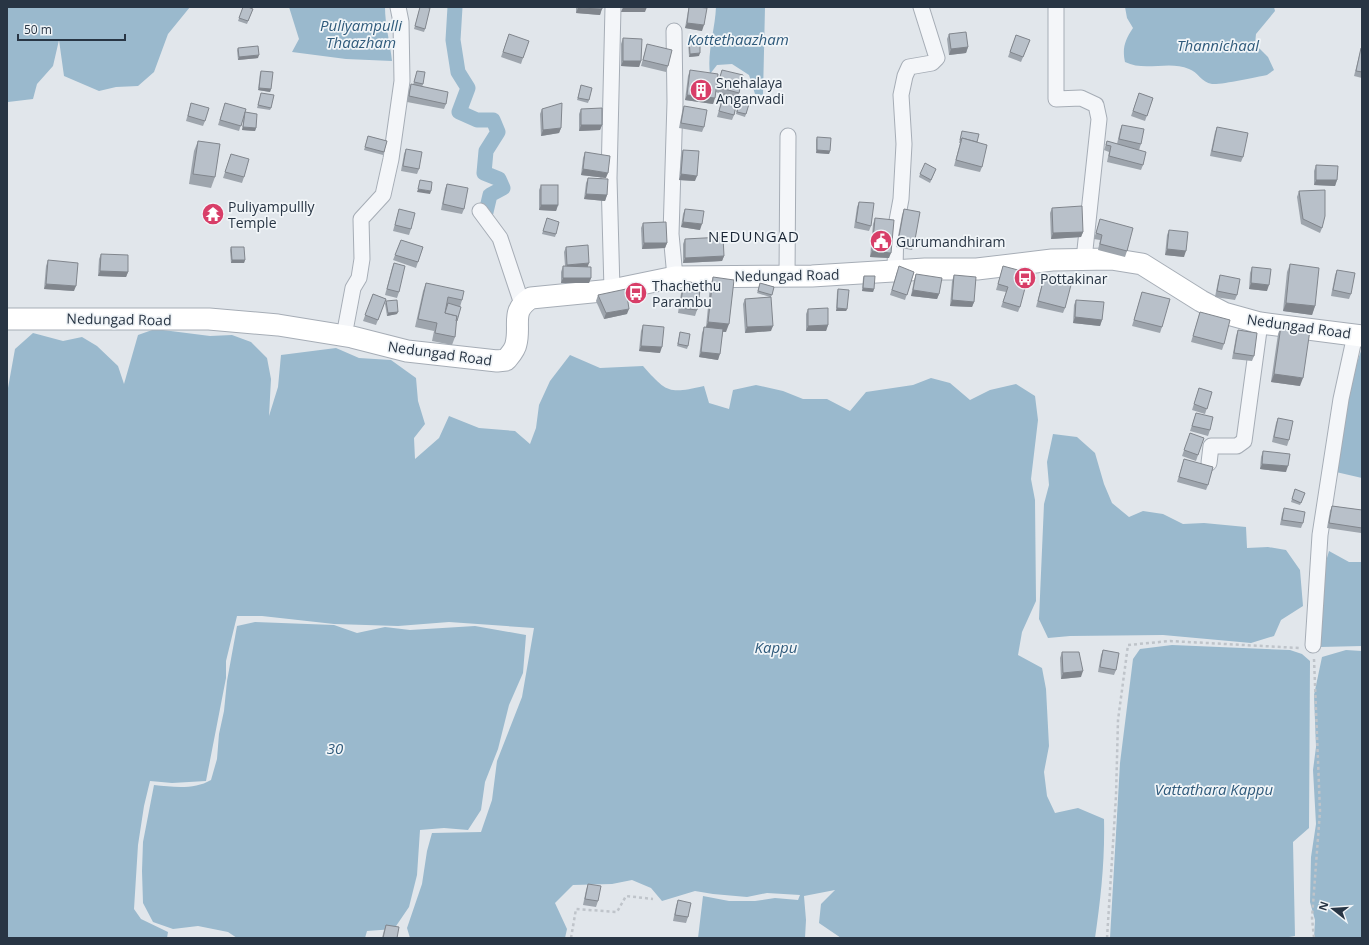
<svg xmlns="http://www.w3.org/2000/svg" width="1369" height="945" font-family="'Open Sans',sans-serif">
<style>
.water{fill:#9ab9cd}
.lines{fill:none;stroke-linecap:round;stroke-linejoin:round}
.canal{stroke:#9ab9cd;stroke-width:15}
.minor-casing{stroke:#a6adb6;stroke-width:17}
.secondary-casing{stroke:#a6adb6;stroke-width:23}
.path{stroke:#bfc4ca;stroke-width:2.5;stroke-dasharray:3 3;stroke-linecap:butt}
.minor{stroke:#f4f6f9;stroke-width:15}
.secondary{stroke:#fff;stroke-width:21}
.wall{fill:#9ea5ad}
.shaded-wall{fill:#81868d}
.building{fill:#b8c0c9;stroke:#81868d}
.labels{text-anchor:middle;dominant-baseline:central;stroke-width:3.5;stroke-linejoin:round;paint-order:stroke}
.poi-label{font-size:14px;fill:#283544;stroke:#f1f5f8;text-anchor:start}
.street-label{font-size:14px;fill:#283544;stroke:#f1f5f8}
.water-label{font-size:15px;font-style:italic;fill:#2f5a7b;stroke:#f1f5f8}
.neighbourhood-label{font-size:15px;letter-spacing:1px;fill:#1a2635;stroke:#f1f5f8}
</style>
<rect width="100%" height="100%" fill="#e1e6eb"/>
<g class="water">
<polygon points="7,7 190,7 168,34 154,72 138,86 116,87 99,91 64,76 59,40 53,66 37,84 33,99 8,102 7,101"/>
<path d="M 289,7 L 385,7 C 385,25 390,43 392,61 L 346,59 L 292,52 L 299,39 Z"/>
<path d="M 716,7 L 765,7 L 763,95 L 755,94 L 749,75 L 732,64 L 717,65 L 710,74 C 707,52 715,30 716,7 Z"/>
<path d="M 1125,7 L 1274,7 L 1275,11 L 1256,34 L 1255,44 L 1268,57 L 1274,70 L 1267,75 C 1256,77 1221,85 1212,84 C 1201,82 1198,72 1189,69 C 1169,60 1145,72 1125,62 C 1122,48 1125,40 1133,28 L 1127,18 Z"/>
<path d="M 155,329 L 210,336 L 232,335 L 251,342 L 267,358 L 271,379 L 269,416 L 278,387 L 281,355 L 336,348 L 359,358 L 391,360 L 416,378 L 418,401 L 425,424 L 414,438 L 415,459 L 439,438 L 449,416 L 479,428 L 515,431 L 530,444 L 536,428 L 539,405 L 550,381 L 570,355 L 600,368 L 643,366 C 667,393 669,394 704,386 L 709,403 L 729,409 L 733,390 L 756,385 L 783,391 L 803,399 L 827,399 L 850,411 L 866,392 L 913,385 L 931,378 L 950,383 L 970,400 L 990,390 L 1016,384 L 1035,396 L 1038,420 L 1031,479 L 1035,500 L 1036,601 L 1022,632 L 1018,655 L 1042,668 L 1046,689 L 1049,746 L 1044,772 L 1047,796 L 1055,813 L 1078,808 L 1104,819 C 1105,859 1101,898 1095,938 L 841,938 L 819,923 L 821,904 L 835,890 L 804,896 L 806,920 L 805,938 L 698,938 L 703,896 L 729,901 L 755,901 L 775,898 L 798,900 L 800,895 L 767,893 L 747,897 L 713,894 L 695,891 L 662,901 L 651,888 L 632,880 L 612,884 L 573,885 L 555,903 L 567,929 L 565,938 L 410,938 L 407,928 L 422,884 L 427,851 L 432,833 L 481,832 L 492,800 L 497,761 L 522,697 L 534,628 L 449,622 L 398,626 L 334,624 L 262,616 L 237,616 L 226,661 L 226,678 L 206,781 L 172,783 L 150,781 L 144,806 L 138,845 L 134,909 L 141,919 L 168,932 L 167,938 L 7,938 L 7,379 L 8,388 L 15,349 L 33,333 L 63,341 L 82,337 L 97,346 L 118,366 L 124,384 L 138,335 Z"/>
<polygon points="1362,348 1362,478 1336,472 1351,380"/>
<polygon points="1053,434 1077,437 1095,453 1104,484 1112,503 1129,517 1143,511 1163,514 1183,524 1204,523 1246,527 1247,548 1268,547 1286,550 1300,570 1303,606 1281,620 1274,636 1251,643 1163,635 1070,636 1048,638 1039,619 1044,504 1049,485 1047,462"/>
<polygon points="1329,551 1349,562 1362,562 1362,646 1320,647 1322,575"/>
<path d="M 255,622 L 334,625 L 357,633 L 385,627 L 410,630 L 475,626 L 526,635 L 523,673 L 509,705 L 498,749 L 485,782 L 481,810 L 468,830 L 444,828 L 420,830 L 417,875 L 409,907 L 394,929 L 367,931 L 365,938 L 237,938 L 228,932 L 198,926 L 173,929 L 153,922 L 143,903 L 142,871 L 143,842 L 154,785 C 173,787 194,790 211,780 L 217,759 L 219,734 L 224,711 L 227,681 L 237,626 Z"/>
<polygon points="1172,645 1290,650 1302,654 1310,661 1309,828 1293,842 1295,936 1283,938 1110,938 1120,763 1133,659 1140,649"/>
<polygon points="1346,650 1362,651 1362,938 1314,938 1315,920 1310,902 1311,857 1316,824 1313,770 1316,747 1314,695 1322,657"/>
</g>
<g class="lines">
<polyline class="canal" points="455,7 453,40 458,72 468,88 459,112 477,120 493,120 498,132 486,151 484,173 499,179 503,188 490,195 486,212"/>
<g class="minor-casing">
<g id="minor">
<polyline points="1056,7 1056,99 1081,98 1096,105 1099,119 1084,259"/>
<polyline points="674,31 675,102 671,234 675,277"/>
<polyline points="480,211 500,238 522,304"/>
<polyline points="895,270 896,226 901,199 904,144 901,95 905,76 909,67 932,63 937,58 921,7"/>
<polyline points="787,277 788,136"/>
<polyline points="612,290 609,178 613,7"/>
<polyline points="344,336 353,288 359,278 362,259 361,219 383,195 391,159 402,81 401,22 398,7"/>
<polyline points="1209,463 1211,446 1237,446 1244,441 1260,323"/>
<polyline points="1313,645 1320,535 1341,399 1355,335"/>
</g>
</g>
<g class="secondary-casing">
<path id="secondary" d="M 7,319 L 209,319 L 278,325 L 352,337 L 407,351 L 497,361 L 506,360 C 510,355 515,350 516,344 C 521,324 510,311 531,298 L 612,290 L 675,277 L 812,276 L 925,269 L 977,269 L 1052,260 L 1111,259 L 1142,264 L 1201,301 L 1224,313 L 1260,323 L 1362,336"/>
</g>
<g class="path">
<polyline points="1314,659 1320,811 1312,918 1314,938"/>
<polyline points="571,938 576,909 617,912 626,896 653,899"/>
<polyline points="1107,938 1116,796 1118,720 1128,645 1170,641 1299,648"/>
</g>
<use href="#minor" class="minor"/>
<use href="#secondary" class="secondary"/>
</g>
<g class="wall">
<polygon points="243,7 253,9 247,24 238,21"/>
<polygon points="420,7 425,29 424,32 414,29"/>
<polygon points="576,7 602,7 600,15 576,13"/>
<polygon points="689,7 702,31 685,28 688,11"/>
<polygon points="509,34 523,58 521,64 501,57"/>
<polygon points="949,34 968,47 966,53 949,55 947,39"/>
<polygon points="1016,35 1030,40 1021,62 1008,57"/>
<polygon points="623,38 641,61 639,67 621,66 621,44"/>
<polygon points="689,40 699,56 689,57 688,42"/>
<polygon points="647,44 668,66 666,72 641,66"/>
<polygon points="238,48 258,58 238,60 237,50"/>
<polygon points="1361,48 1362,48 1362,78 1354,76"/>
<polygon points="690,70 716,91 722,70 739,93 737,97 734,115 732,120 717,117 723,95 716,92 713,104 685,100 688,76"/>
<polygon points="261,71 271,89 270,92 258,90 260,73"/>
<polygon points="417,71 423,84 422,87 446,104 444,109 407,102 409,90 411,84 413,85"/>
<polygon points="581,85 589,100 588,103 577,100"/>
<polygon points="261,93 271,108 270,110 257,108"/>
<polygon points="1139,93 1153,98 1145,121 1131,116"/>
<polygon points="191,103 205,121 203,126 186,121"/>
<polygon points="225,103 245,112 256,128 255,131 242,130 244,115 239,131 218,125"/>
<polygon points="738,104 749,104 745,117 736,114"/>
<polygon points="684,106 704,127 702,132 679,128 682,112"/>
<polygon points="542,109 561,128 559,133 541,136 540,114"/>
<polygon points="581,109 602,125 600,130 579,131 579,114"/>
<polygon points="1122,125 1141,144 1139,150 1132,148 1143,165 1141,170 1107,162 1109,152 1104,150 1107,141 1117,144 1120,130"/>
<polygon points="1217,127 1243,157 1241,162 1210,156 1215,132"/>
<polygon points="962,131 977,142 982,167 980,172 954,166 960,143 959,143"/>
<polygon points="368,136 387,141 383,155 364,150"/>
<polygon points="817,137 830,151 829,154 816,153 816,140"/>
<polygon points="198,141 215,177 211,188 189,184 194,151"/>
<polygon points="406,149 419,169 417,174 401,171 404,154"/>
<polygon points="683,150 695,181 679,180 681,155"/>
<polygon points="585,152 606,178 581,175 583,158"/>
<polygon points="231,154 244,177 242,183 223,178"/>
<polygon points="1316,165 1337,180 1335,186 1314,185 1314,171"/>
<polygon points="936,169 930,183 919,177 920,174"/>
<polygon points="588,178 607,195 605,201 584,199 586,183"/>
<polygon points="447,184 464,209 462,214 441,210 445,189"/>
<polygon points="541,185 558,205 556,211 539,210 539,190"/>
<polygon points="1299,191 1322,228 1320,233 1301,224 1297,197"/>
<polygon points="859,202 871,226 869,231 854,228 857,207"/>
<polygon points="1052,208 1083,232 1081,237 1051,239 1050,213"/>
<polygon points="399,209 411,229 409,235 393,231"/>
<polygon points="685,209 700,230 681,227 683,214"/>
<polygon points="904,209 914,245 912,250 896,247 902,215"/>
<polygon points="547,218 556,234 555,237 542,234"/>
<polygon points="875,218 889,258 870,257 873,224"/>
<polygon points="1100,219 1127,251 1125,257 1098,250 1100,240 1094,239"/>
<polygon points="643,223 667,243 665,248 642,249 641,228"/>
<polygon points="1169,230 1184,257 1165,255 1167,235"/>
<polygon points="685,239 724,256 722,261 683,263 683,244"/>
<polygon points="401,240 423,247 416,268 393,260"/>
<polygon points="231,247 245,260 244,263 231,263 230,250"/>
<polygon points="566,247 588,267 591,278 589,283 561,283 561,272 563,266 565,266 564,252"/>
<polygon points="101,254 128,272 126,277 98,276 99,259"/>
<polygon points="48,260 74,291 44,289 46,266"/>
<polygon points="394,263 399,292 397,298 385,295 392,268"/>
<polygon points="1290,264 1315,306 1312,315 1283,311 1287,272"/>
<polygon points="1003,266 1020,307 1018,312 1001,307 1006,292 996,290"/>
<polygon points="1252,267 1267,291 1249,289 1250,273"/>
<polygon points="1337,270 1351,294 1349,299 1331,296 1335,275"/>
<polygon points="897,272 914,272 905,300 890,295"/>
<polygon points="916,274 939,294 937,299 911,296 914,280"/>
<polygon points="1045,274 1065,308 1063,313 1036,307 1043,280"/>
<polygon points="954,275 974,302 972,307 950,306 952,281"/>
<polygon points="1220,275 1237,295 1235,300 1215,297 1218,281"/>
<polygon points="864,276 874,289 873,292 862,291 863,278"/>
<polygon points="713,277 726,332 723,332 718,360 699,357 702,333 704,327 706,327 710,286"/>
<polygon points="684,281 697,310 695,316 678,313 682,287"/>
<polygon points="426,283 462,300 460,307 456,324 455,337 452,345 432,341 434,331 415,327 423,291"/>
<polygon points="760,283 774,287 771,297 771,331 745,333 743,304 745,299 770,297 757,293"/>
<polygon points="838,289 847,309 846,311 836,311 837,292"/>
<polygon points="1142,292 1162,327 1160,333 1132,326"/>
<polygon points="373,294 386,299 376,325 363,321"/>
<polygon points="598,295 627,314 604,319 596,301"/>
<polygon points="1076,300 1102,320 1100,326 1073,323 1074,305"/>
<polygon points="386,301 397,314 387,316 385,304"/>
<polygon points="808,309 828,325 826,331 806,331 806,314"/>
<polygon points="1200,312 1224,344 1222,350 1191,342"/>
<polygon points="643,325 660,353 639,351 641,331"/>
<polygon points="1281,326 1300,386 1271,382 1278,334"/>
<polygon points="1238,330 1254,356 1252,361 1232,359 1236,336"/>
<polygon points="680,332 688,346 687,349 677,346"/>
<polygon points="1199,388 1212,392 1205,414 1192,410"/>
<polygon points="1196,413 1210,430 1208,436 1190,431"/>
<polygon points="1278,418 1289,440 1287,446 1272,442 1276,423"/>
<polygon points="1190,433 1198,455 1196,461 1182,456"/>
<polygon points="1263,451 1286,472 1260,469 1261,457"/>
<polygon points="1184,459 1208,485 1206,490 1177,482"/>
<polygon points="1295,489 1305,493 1300,505 1291,502"/>
<polygon points="1332,506 1362,510 1362,531 1361,533 1327,528 1330,511"/>
<polygon points="1284,508 1303,523 1301,528 1280,525 1282,514"/>
<polygon points="1103,650 1116,670 1114,675 1098,672 1101,655"/>
<polygon points="1062,652 1081,677 1061,679 1060,658"/>
<polygon points="588,884 598,901 596,907 583,905 586,890"/>
<polygon points="678,900 688,917 686,923 673,921 676,906"/>
<polygon points="386,925 397,938 382,938 384,930"/>
</g>
<g class="shaded-wall">
<polygon points="623,7 647,7 645,12 621,12"/>
<polygon points="578,8 602,9 600,15 576,13"/>
<polygon points="687,23 704,25 702,31 685,28"/>
<polygon points="968,47 966,53 949,55 951,49"/>
<polygon points="700,53 699,56 689,57 690,54"/>
<polygon points="259,55 258,58 238,60 239,57"/>
<polygon points="623,61 641,61 639,67 621,66"/>
<polygon points="259,88 271,89 270,92 258,90"/>
<polygon points="687,95 715,98 713,104 685,100"/>
<polygon points="581,125 602,125 600,130 579,131"/>
<polygon points="243,127 256,128 255,131 242,130"/>
<polygon points="561,128 559,133 541,136 543,130"/>
<polygon points="817,150 830,151 829,154 816,153"/>
<polygon points="583,169 608,173 606,178 581,175"/>
<polygon points="681,174 697,176 695,181 679,180"/>
<polygon points="1316,180 1337,180 1335,186 1314,185"/>
<polygon points="418,189 431,191 430,194 417,192"/>
<polygon points="586,194 607,195 605,201 584,199"/>
<polygon points="541,205 558,205 556,211 539,210"/>
<polygon points="683,222 702,224 700,230 681,227"/>
<polygon points="1083,232 1081,237 1051,239 1053,233"/>
<polygon points="644,243 667,243 665,248 642,249"/>
<polygon points="1167,249 1186,251 1184,257 1165,255"/>
<polygon points="872,251 891,253 889,258 870,257"/>
<polygon points="724,256 722,261 683,263 685,258"/>
<polygon points="232,260 245,260 244,263 231,263"/>
<polygon points="589,263 587,269 565,270 567,265"/>
<polygon points="100,271 128,272 126,277 98,276"/>
<polygon points="563,278 591,278 589,283 561,283"/>
<polygon points="1251,283 1269,285 1267,291 1249,289"/>
<polygon points="46,284 76,286 74,291 44,289"/>
<polygon points="863,288 874,289 873,292 862,291"/>
<polygon points="913,290 939,294 937,299 911,296"/>
<polygon points="952,300 974,302 972,307 950,306"/>
<polygon points="1286,303 1315,306 1312,315 1283,311"/>
<polygon points="837,308 847,309 846,311 836,311"/>
<polygon points="629,309 627,314 604,319 606,313"/>
<polygon points="398,312 397,314 387,316 388,313"/>
<polygon points="1075,317 1102,320 1100,326 1073,323"/>
<polygon points="708,322 729,324 726,332 705,330"/>
<polygon points="828,325 826,331 806,331 808,326"/>
<polygon points="773,326 771,331 745,333 747,327"/>
<polygon points="641,346 662,347 660,353 639,351"/>
<polygon points="701,352 720,354 718,360 699,357"/>
<polygon points="1274,374 1303,378 1300,386 1271,382"/>
<polygon points="1262,464 1288,466 1286,472 1260,469"/>
<polygon points="1083,671 1081,677 1061,679 1063,673"/>
</g>
<g class="building">
<polygon points="243,7 248,7 253,9 248,21 239,18"/>
<polygon points="420,7 425,7 430,8 425,29 415,26"/>
<polygon points="578,7 602,7 602,9 578,8"/>
<polygon points="689,7 697,7 707,8 704,25 687,23"/>
<polygon points="966,32 968,47 951,49 949,34"/>
<polygon points="509,34 529,41 523,58 503,52"/>
<polygon points="1016,35 1030,40 1023,57 1010,52"/>
<polygon points="623,38 642,39 641,61 623,61"/>
<polygon points="700,39 700,53 690,54 689,40"/>
<polygon points="647,44 672,50 668,66 643,60"/>
<polygon points="258,46 259,55 239,57 238,48"/>
<polygon points="1361,48 1362,48 1362,72 1356,71"/>
<polygon points="690,70 718,74 715,98 687,95"/>
<polygon points="722,70 743,75 739,93 717,87"/>
<polygon points="261,71 273,72 271,89 259,88"/>
<polygon points="417,71 425,72 423,84 414,82"/>
<polygon points="411,84 448,92 446,104 409,96"/>
<polygon points="581,85 592,88 589,100 578,98"/>
<polygon points="261,93 274,95 271,108 258,105"/>
<polygon points="1139,93 1153,98 1147,116 1133,111"/>
<polygon points="724,94 738,97 734,115 719,111"/>
<polygon points="739,101 749,104 746,114 737,112"/>
<polygon points="191,103 209,108 205,121 188,116"/>
<polygon points="225,103 246,109 241,126 220,120"/>
<polygon points="562,103 561,128 543,130 542,109"/>
<polygon points="684,106 707,110 704,127 681,123"/>
<polygon points="602,108 602,125 581,125 581,109"/>
<polygon points="245,112 257,114 256,128 243,127"/>
<polygon points="1122,125 1144,129 1141,144 1119,139"/>
<polygon points="1217,127 1248,133 1243,157 1212,151"/>
<polygon points="962,131 979,134 977,142 962,138 962,140 960,140"/>
<polygon points="368,136 387,141 384,152 365,147"/>
<polygon points="817,137 831,138 830,151 817,150"/>
<polygon points="962,138 987,145 982,167 956,160"/>
<polygon points="198,141 220,144 215,177 193,174"/>
<polygon points="1107,141 1146,152 1143,165 1109,156 1111,146 1106,145"/>
<polygon points="406,149 422,152 419,169 403,166"/>
<polygon points="683,150 699,151 697,176 681,174"/>
<polygon points="585,152 610,156 608,173 583,169"/>
<polygon points="231,154 249,159 244,177 225,172"/>
<polygon points="925,163 936,169 931,180 920,174"/>
<polygon points="1316,165 1338,166 1337,180 1316,180"/>
<polygon points="588,178 608,179 607,195 586,194"/>
<polygon points="420,180 432,182 431,191 418,189"/>
<polygon points="447,184 468,188 464,209 443,204"/>
<rect x="541" y="185" width="17" height="20"/>
<polygon points="1325,190 1325,216 1322,228 1303,219 1299,191"/>
<polygon points="859,202 874,203 871,226 856,222"/>
<polygon points="1082,206 1083,232 1053,233 1052,208"/>
<polygon points="399,209 415,213 411,229 395,225"/>
<polygon points="685,209 704,211 702,224 683,222"/>
<polygon points="904,209 920,212 914,245 898,242"/>
<polygon points="547,218 559,222 556,234 543,231"/>
<polygon points="875,218 894,220 891,253 872,251"/>
<polygon points="1100,219 1133,228 1127,251 1100,244 1102,235 1096,233"/>
<polygon points="666,222 667,243 644,243 643,223"/>
<polygon points="1169,230 1188,232 1186,251 1167,249"/>
<polygon points="723,237 724,256 685,258 685,239"/>
<polygon points="401,240 423,247 418,262 395,255"/>
<polygon points="588,245 589,263 567,265 566,247"/>
<polygon points="231,247 244,247 245,260 232,260"/>
<polygon points="101,254 128,255 128,272 100,271"/>
<polygon points="48,260 78,263 76,286 46,284"/>
<polygon points="394,263 405,266 399,292 387,289"/>
<polygon points="1290,264 1319,268 1315,306 1286,303"/>
<polygon points="563,266 591,267 591,278 563,278"/>
<polygon points="899,266 914,272 907,295 892,290"/>
<polygon points="1003,266 1029,273 1020,307 1003,302 1008,287 998,284"/>
<polygon points="1252,267 1271,269 1269,285 1251,283"/>
<polygon points="1337,270 1355,273 1351,294 1333,290"/>
<polygon points="916,274 942,278 939,294 913,290"/>
<polygon points="1045,274 1072,281 1065,308 1038,301"/>
<polygon points="954,275 976,277 974,302 952,300"/>
<polygon points="1220,275 1240,279 1237,295 1217,291"/>
<polygon points="864,276 875,276 874,289 863,288"/>
<polygon points="713,277 734,280 729,324 708,322"/>
<polygon points="684,281 701,284 697,310 680,308"/>
<polygon points="426,283 464,291 462,300 448,297 445,313 457,316 455,337 435,333 437,323 418,319"/>
<polygon points="760,283 774,287 772,295 758,291"/>
<polygon points="626,289 629,309 606,313 598,295"/>
<polygon points="838,289 849,290 847,309 837,308"/>
<polygon points="1142,292 1170,299 1162,327 1134,320"/>
<polygon points="373,294 386,299 378,320 365,315"/>
<polygon points="771,297 773,326 747,327 745,299"/>
<polygon points="397,300 398,312 388,313 386,301"/>
<polygon points="1076,300 1104,302 1102,320 1075,317"/>
<polygon points="448,303 461,307 457,321 456,321 457,316 445,313"/>
<polygon points="828,308 828,325 808,326 808,309"/>
<polygon points="1200,312 1230,320 1224,344 1193,336"/>
<polygon points="643,325 664,327 662,347 641,346"/>
<polygon points="1281,326 1310,330 1303,378 1274,374"/>
<polygon points="704,327 723,329 720,354 701,352"/>
<polygon points="1238,330 1257,333 1254,356 1234,353"/>
<polygon points="680,332 690,334 688,346 678,344"/>
<polygon points="1199,388 1212,392 1207,409 1194,404"/>
<polygon points="1196,413 1213,417 1210,430 1192,426"/>
<polygon points="1278,418 1293,421 1289,440 1274,437"/>
<polygon points="1190,433 1204,438 1198,455 1184,450"/>
<polygon points="1263,451 1290,454 1288,466 1262,464"/>
<polygon points="1184,459 1213,467 1208,485 1179,477"/>
<polygon points="1295,489 1305,493 1301,503 1292,499"/>
<polygon points="1332,506 1362,510 1362,528 1329,523"/>
<polygon points="1284,508 1305,512 1303,523 1282,520"/>
<polygon points="1103,650 1119,653 1116,670 1100,667"/>
<polygon points="1062,652 1079,652 1083,671 1063,673"/>
<polygon points="588,884 601,886 598,901 585,899"/>
<polygon points="678,900 691,903 688,917 675,915"/>
<polygon points="386,925 399,927 397,938 383,938"/>
</g>
<defs>
<g id="building-disc" transform="scale(1.15)"><circle r="9.5" fill="#d83e68" stroke="#f1f5f8"/><path d="M-4-6H4V6H1V3H-1V6H-4ZM-2.5-4.3h1.7v1.8h-1.7ZM.8-4.3h1.7v1.8H.8ZM-2.5-1h1.7V.8h-1.7ZM.8-1h1.7V.8H.8Z" fill="#fff"/></g>
<g id="temple-disc" transform="scale(1.15)"><circle r="9.5" fill="#d83e68" stroke="#f1f5f8"/><path d="M0-6L5-2H3V0L6.5 2.5H4V6H1.5V3h-3V6H-4V2.5H-6.5L-3 0V-2H-5Z" fill="#fff"/></g>
<g id="civic-disc" transform="scale(1.15)"><circle r="9.5" fill="#d83e68" stroke="#f1f5f8"/><path d="M-.6-6.5H3V-4.5H.6V-3L4-1V1h2V6H-6V1h2V-1L-.6-3ZM-1.2 2.5V6h2.4V2.5Z" fill="#fff"/></g>
<g id="bus-disc" transform="scale(1.15)"><circle r="9.5" fill="#d83e68" stroke="#f1f5f8"/><path d="M-5-6H5V4H4V6H2V4H-2V6H-4V4H-5ZM-3.5-4V0h7V-4ZM-3.5 1.2v1.5H-2V1.2ZM2 1.2v1.5H3.5V1.2Z" fill="#fff"/></g>
</defs>
<g fill-rule="evenodd">
<use href="#building-disc" x="701" y="90"/>
<use href="#temple-disc" x="213" y="214"/>
<use href="#civic-disc" x="881" y="241"/>
<use href="#bus-disc" x="1025" y="278"/>
<use href="#bus-disc" x="636" y="293"/>
</g>
<g class="labels">
<g class="poi-label">
<text x="716" y="82">Snehalaya<tspan x="716" dy="16">Anganvadi</tspan></text>
<text x="228" y="206">Puliyampullly<tspan x="228" dy="16">Temple</tspan></text>
<text x="896" y="241">Gurumandhiram</text>
<text x="1040" y="278">Pottakinar</text>
<text x="652" y="285">Thachethu<tspan x="652" dy="16">Parambu</tspan></text>
</g>
<g class="street-label">
<text transform="translate(787 275) rotate(-1)">Nedungad Road</text>
<text transform="translate(119 319) rotate(1)">Nedungad Road</text>
<text transform="translate(1299 326) rotate(8)">Nedungad Road</text>
<text transform="translate(440 353) rotate(8)">Nedungad Road</text>
</g>
<g class="water-label">
<text x="361" y="25">Puliyampulli<tspan x="361" dy="17">Thaazham</tspan></text>
<text x="738" y="39">Kottethaazham</text>
<text x="1218" y="45">Thannichaal</text>
<text x="776" y="647">Kappu</text>
<text x="335" y="748">30</text>
<text x="1214" y="789">Vattathara Kappu</text>
</g>
<g class="neighbourhood-label">
<text x="754" y="236">NEDUNGAD</text>
</g>
</g>
<rect width="1369" height="945" fill="none" stroke="#283544" stroke-width="16"/>
<g transform="translate(1333 909) rotate(287)" stroke="#f1f5f8" stroke-width="3" paint-order="stroke">
<path d="M0-3L7 15L0 10L-7 15Z" fill="#283544"/>
<text y="-6" font-size="11" font-weight="bold" text-anchor="middle" fill="#283544">N</text>
</g>
<path d="M18 34v6h107v-6" fill="none" stroke="#283544" stroke-width="2"/>
<text x="24" y="34" font-size="12" fill="#283544" stroke="#f1f5f8" stroke-width="3" paint-order="stroke">50 m</text>
</svg>
